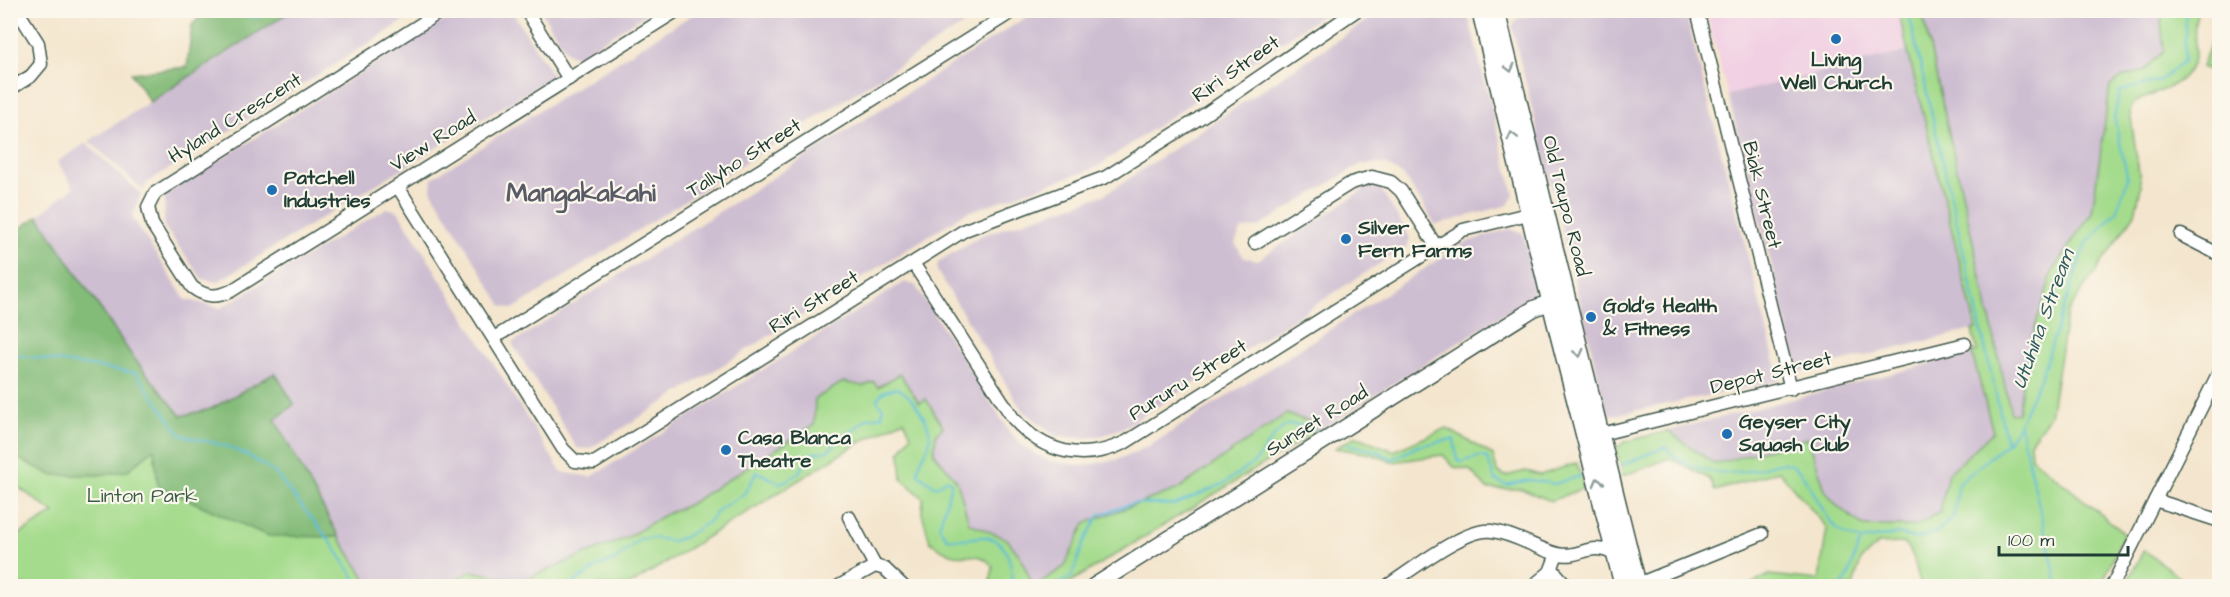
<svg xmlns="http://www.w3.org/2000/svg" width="2230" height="597" font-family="'Architects Daughter',sans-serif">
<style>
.built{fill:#f1d0e3}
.industrial{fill:#cebed1}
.green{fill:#a4db8c;stroke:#628c60;stroke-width:1.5}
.forest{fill:#83bb78;stroke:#517c56;stroke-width:1.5}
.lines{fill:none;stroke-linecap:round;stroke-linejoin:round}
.stream{stroke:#5abcd9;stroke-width:2}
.minor-casing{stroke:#3f564b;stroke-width:15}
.major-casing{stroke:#3f564b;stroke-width:18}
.highway-casing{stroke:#3f564b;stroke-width:21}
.minor{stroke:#fff;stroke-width:12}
.major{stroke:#fff;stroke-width:15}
.highway{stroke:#fff;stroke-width:18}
.oneway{stroke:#8f9e9a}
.poi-dot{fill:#1f6fb2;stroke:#fbf7ec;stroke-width:2}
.labels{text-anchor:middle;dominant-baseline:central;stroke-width:4.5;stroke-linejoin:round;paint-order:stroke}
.poi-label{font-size:20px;font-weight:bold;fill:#1f3d34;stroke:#fbf7ec;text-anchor:start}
.street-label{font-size:20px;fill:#1f3d34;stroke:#fbf7ec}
.park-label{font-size:20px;fill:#3a5d46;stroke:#fbf7ec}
.water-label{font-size:21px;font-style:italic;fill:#2e5d5d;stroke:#fbf7ec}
.district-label{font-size:26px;font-weight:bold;fill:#585b66;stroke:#fbf7ec}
</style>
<rect width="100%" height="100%" fill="#fbf7ec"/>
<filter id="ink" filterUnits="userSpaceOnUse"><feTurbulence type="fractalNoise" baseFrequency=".0167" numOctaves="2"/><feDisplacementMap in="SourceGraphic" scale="12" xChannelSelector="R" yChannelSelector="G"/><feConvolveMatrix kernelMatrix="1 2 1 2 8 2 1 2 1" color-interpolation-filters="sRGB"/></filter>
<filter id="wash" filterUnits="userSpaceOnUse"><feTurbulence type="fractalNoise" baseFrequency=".008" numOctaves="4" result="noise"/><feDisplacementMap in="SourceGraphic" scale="24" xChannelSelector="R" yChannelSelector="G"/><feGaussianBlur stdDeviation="1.35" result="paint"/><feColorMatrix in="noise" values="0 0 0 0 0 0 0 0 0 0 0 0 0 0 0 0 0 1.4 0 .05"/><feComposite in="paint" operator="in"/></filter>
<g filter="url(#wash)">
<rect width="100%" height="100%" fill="#f4e6ce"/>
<polygon class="built" points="1706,11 1898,11 1908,51 1728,95"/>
<g class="industrial">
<polygon points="291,11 420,11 149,181 143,190 89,141"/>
<polygon points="460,11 512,11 553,76 217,282 202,279 164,226 165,194"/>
<polygon points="541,11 651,11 579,56 568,54"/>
<polygon points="698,11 985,11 513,309 502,306 431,190 432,178"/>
<polygon points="1036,11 1328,11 1095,168 965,213 589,449 577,448 512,343"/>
<polygon points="1381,11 1467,11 1514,195 1508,205 1436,225 1404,176 1385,164 1361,164 1258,227 1242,229 1235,243 1244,258 1258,260 1369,186 1381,189 1410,238 1407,246 1125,427 1104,435 1085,438 1056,436 1022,410 937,271 938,262 980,236 1104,195"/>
<polygon points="1547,11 1685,11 1780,381 1608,416 1512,27 1517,19"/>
<polygon points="1922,11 2165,11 2161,22 2164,50 2143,71 2124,77 2110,86 2092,212 2053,270 2027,353 2018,414 2010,414"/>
<polygon points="1908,51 1976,329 1799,372 1728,95"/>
<polygon points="86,143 141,194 132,217 185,299 221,308 387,208 398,211 561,472 591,477 904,282 915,285 1009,431 1025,448 1049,461 1083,466 1119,459 1151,445 1464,243 1509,229 1523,233 1535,280 1533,296 1318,431 1311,422 1286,414 1178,489 1085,523 1064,567 1035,586 1007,539 970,523 957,481 934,453 936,434 926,399 919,403 878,387 843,382 814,425 688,505 664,515 629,537 521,581 471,571 444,586 370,586 339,537 275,420 275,373 211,409 181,416 132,356 38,216 74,187 57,162"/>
<polygon points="1972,353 1993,432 1948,474 1940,512 1917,526 1863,526 1836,505 1825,490 1808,438 1715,464 1668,431"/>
</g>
<g class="green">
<path d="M 1898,11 L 1922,11 L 2011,414 L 2018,413 L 2027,353 L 2053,270 L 2092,212 L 2110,86 L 2123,77 L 2143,71 L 2164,51 L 2161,22 L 2165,11 L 2198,11 C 2193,24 2195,33 2195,47 C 2196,83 2160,91 2134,102 L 2130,111 L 2141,187 L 2135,214 L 2067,313 L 2050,416 L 2030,442 L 2031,457 L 2124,533 L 2101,586 L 1921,586 L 1913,556 L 1904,543 L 1878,544 L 1861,560 L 1853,586 L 1748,586 L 1769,575 L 1819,580 L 1827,528 L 1779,471 L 1715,491 L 1710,479 L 1670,458 L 1623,476 L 1616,449 L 1624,442 L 1668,431 L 1715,464 L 1808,438 L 1825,490 L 1836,505 L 1863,526 L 1917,526 L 1940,512 L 1948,474 L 1993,432 L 1972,353 L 1977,352 L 1972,330 L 1976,329 Z"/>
<polygon points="2214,34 2219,36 2218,73 2202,67"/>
<polygon points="38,216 132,356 181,416 211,409 275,373 294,404 275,420 339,537 370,586 11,586 10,540 54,513 11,482 11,235"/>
<path d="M 900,374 L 919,403 L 926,399 L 943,427 L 936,434 L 934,453 L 957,481 L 969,523 L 1007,539 L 1020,556 L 1033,586 L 989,586 L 993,568 C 984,552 970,557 955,555 C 947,554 937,546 930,542 L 922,513 L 923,498 L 902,479 L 900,452 L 911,435 L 904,420 L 857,444 L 628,586 L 444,586 L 471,571 L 521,581 L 628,537 L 664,515 L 688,505 L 814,425 L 815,399 L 843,382 L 863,386 L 874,382 L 878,387 Z"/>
<polygon points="1286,414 1311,422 1318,431 1064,586 1035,586 1064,567 1085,523 1178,489"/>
<polygon points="1446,428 1493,455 1497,471 1505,476 1526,471 1540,475 1577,463 1584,488 1551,501 1521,489 1487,489 1470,470 1454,467 1443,455 1393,462 1371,454 1335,448 1356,436 1394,451"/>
<polygon points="2144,550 2191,586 2125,586"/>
</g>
<g class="forest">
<polygon points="206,11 291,11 150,102 131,73 187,67 192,25"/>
<polygon points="38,216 132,356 181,416 211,409 275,373 294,404 275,420 339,537 268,536 158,486 154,449 127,471 98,475 52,475 11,455 11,235"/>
</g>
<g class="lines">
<g class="stream">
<path d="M 239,10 C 251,21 260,18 273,10"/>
<polyline points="1908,10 2007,443"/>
<polyline points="10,354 136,373 181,435 226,446 249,456 275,473 330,541 360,586"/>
<polyline points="2020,426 2058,586"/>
<polyline points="1347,444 1376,451 1393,459 1418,446 1454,439 1457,460 1461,462 1483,456 1487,458 1495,480 1506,485 1530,480 1554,484 1584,475"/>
<path d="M 1622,465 L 1665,447 C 1686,471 1723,477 1754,470 C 1766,468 1776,460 1789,464 C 1808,470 1820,514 1837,529 C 1844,535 1854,538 1862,540"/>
<path d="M 569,586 L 600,565 L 614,561 L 640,539 L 654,538 L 672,541 L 685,537 L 708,522 L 720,509 L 744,494 L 757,472 L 780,483 C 796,478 804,469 809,454 L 827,451 L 868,418 L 882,416 L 883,408 L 877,400 C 881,391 887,390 897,388 C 911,394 931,422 930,439 C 929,452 917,461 918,474 L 936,487 L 947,479 L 952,483 L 939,527 L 947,538 C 960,541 968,538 981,537 C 1007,536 1014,566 1011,586"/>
<polyline points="1056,586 1072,576 1084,542 1099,515 1134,503 1174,505 1223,484 1255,462 1273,437 1286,425 1299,425 1315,430"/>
<path d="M 1842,586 C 1854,573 1851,555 1862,540 L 1898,534 L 1918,539 L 1937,532 L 1953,517 L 1959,483 L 2007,443 L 2019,425 L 2040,379 L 2085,245 L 2116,212 L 2128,179 L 2114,117 L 2120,91 L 2161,80 L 2184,61 L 2186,10"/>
</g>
</g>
</g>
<g filter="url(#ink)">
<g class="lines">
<g class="minor-casing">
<g id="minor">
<path d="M 443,10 L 155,193 L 148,207 L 152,224 L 192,287 C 205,297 216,298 231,291 L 678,10"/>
<polyline points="526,10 569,79"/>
<polyline points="1697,10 1791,389"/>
<polyline points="10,89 31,76 41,64 38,43 17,10"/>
<polyline points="398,187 563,449 575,461 594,463 965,230 1106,177 1198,119 1357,10"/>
<polyline points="2181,235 2220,255"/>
<polyline points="1255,243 1351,183 1372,177 1391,182 1401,191 1436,246"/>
<path d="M 913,263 L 1013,418 C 1043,453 1083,463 1126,442 L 1463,230 L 1536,212"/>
<polyline points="494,338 1015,10"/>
<polyline points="1593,436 1965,344"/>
<polyline points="2155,500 2220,521"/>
<polyline points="849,517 875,566"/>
<polyline points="1552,569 1567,586"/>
<polyline points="1629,584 1643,582 1762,534"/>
<polyline points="839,586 875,566 885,569 903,586"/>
<path d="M 1387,586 C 1411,571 1465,527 1492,531 C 1516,534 1536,549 1558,554 C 1582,559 1588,540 1616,555"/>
<polyline points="1533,586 1550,572 1557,554"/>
<polyline points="2112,586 2220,370"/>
</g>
</g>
<g class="major-casing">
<polyline id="major" points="1094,586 1533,309 1560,298"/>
</g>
<g class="highway-casing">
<g id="highway">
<polyline points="1481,10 1556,321 1624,586"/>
<polyline points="1495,10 1637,586"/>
</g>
</g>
<use href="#minor" class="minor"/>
<use href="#major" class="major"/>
<use href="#highway" class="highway"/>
</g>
<defs><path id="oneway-chevron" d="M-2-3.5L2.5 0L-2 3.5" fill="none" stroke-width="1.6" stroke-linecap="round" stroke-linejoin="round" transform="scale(1.5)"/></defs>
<g class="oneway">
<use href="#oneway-chevron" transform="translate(1510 68) rotate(76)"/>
<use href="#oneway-chevron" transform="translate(1512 136) rotate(-104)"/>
<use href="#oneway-chevron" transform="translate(1579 353) rotate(76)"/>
<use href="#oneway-chevron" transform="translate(1598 482) rotate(-105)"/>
</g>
</g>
<g class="poi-dot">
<circle cx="1836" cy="39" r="6"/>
<circle cx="272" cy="190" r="6"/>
<circle cx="1346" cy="239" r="6"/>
<circle cx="1591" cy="317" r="6"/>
<circle cx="1727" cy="434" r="6"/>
<circle cx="726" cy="450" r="6"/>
</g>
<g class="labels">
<g class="poi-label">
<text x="1836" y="60" text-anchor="middle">Living<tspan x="1836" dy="23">Well Church</tspan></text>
<text x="284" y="178">Patchell<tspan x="284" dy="23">Industries</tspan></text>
<text x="1358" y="228">Silver<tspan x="1358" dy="23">Fern Farms</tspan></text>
<text x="1603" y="306">Gold's Health<tspan x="1603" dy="23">&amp; Fitness</tspan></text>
<text x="1739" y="422">Geyser City<tspan x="1739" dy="23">Squash Club</tspan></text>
<text x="738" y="438">Casa Blanca<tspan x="738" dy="23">Theatre</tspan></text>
</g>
<g class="street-label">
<text transform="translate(1236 69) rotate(-35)">Riri Street</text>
<text transform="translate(235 118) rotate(-32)">Hyland Crescent</text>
<text transform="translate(433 141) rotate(-32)">View Road</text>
<text transform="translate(744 158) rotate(-32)">Tallyho Street</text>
<text transform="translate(1762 195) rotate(76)">Biak Street</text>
<text transform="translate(1566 206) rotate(76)">Old Taupo Road</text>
<text transform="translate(814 302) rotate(-32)">Riri Street</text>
<text transform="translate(1771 373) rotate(-14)">Depot Street</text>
<text transform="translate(1188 380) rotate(-32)">Pururu Street</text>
<text transform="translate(1317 421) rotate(-32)">Sunset Road</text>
</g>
<g class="park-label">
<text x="142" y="496">Linton Park</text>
</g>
<g class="water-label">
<text transform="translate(2043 319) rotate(-70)">Utuhina Stream</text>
</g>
<g class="district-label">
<text x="581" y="193">Mangakakahi</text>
</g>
</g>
<rect width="2230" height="597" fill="none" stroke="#fbf7ec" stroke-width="36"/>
<path d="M1999 546v9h129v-9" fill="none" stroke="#1f3d34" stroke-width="3"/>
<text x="2008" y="546" font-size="18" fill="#1f3d34" stroke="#fbf7ec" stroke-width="4.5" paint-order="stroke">100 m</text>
</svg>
